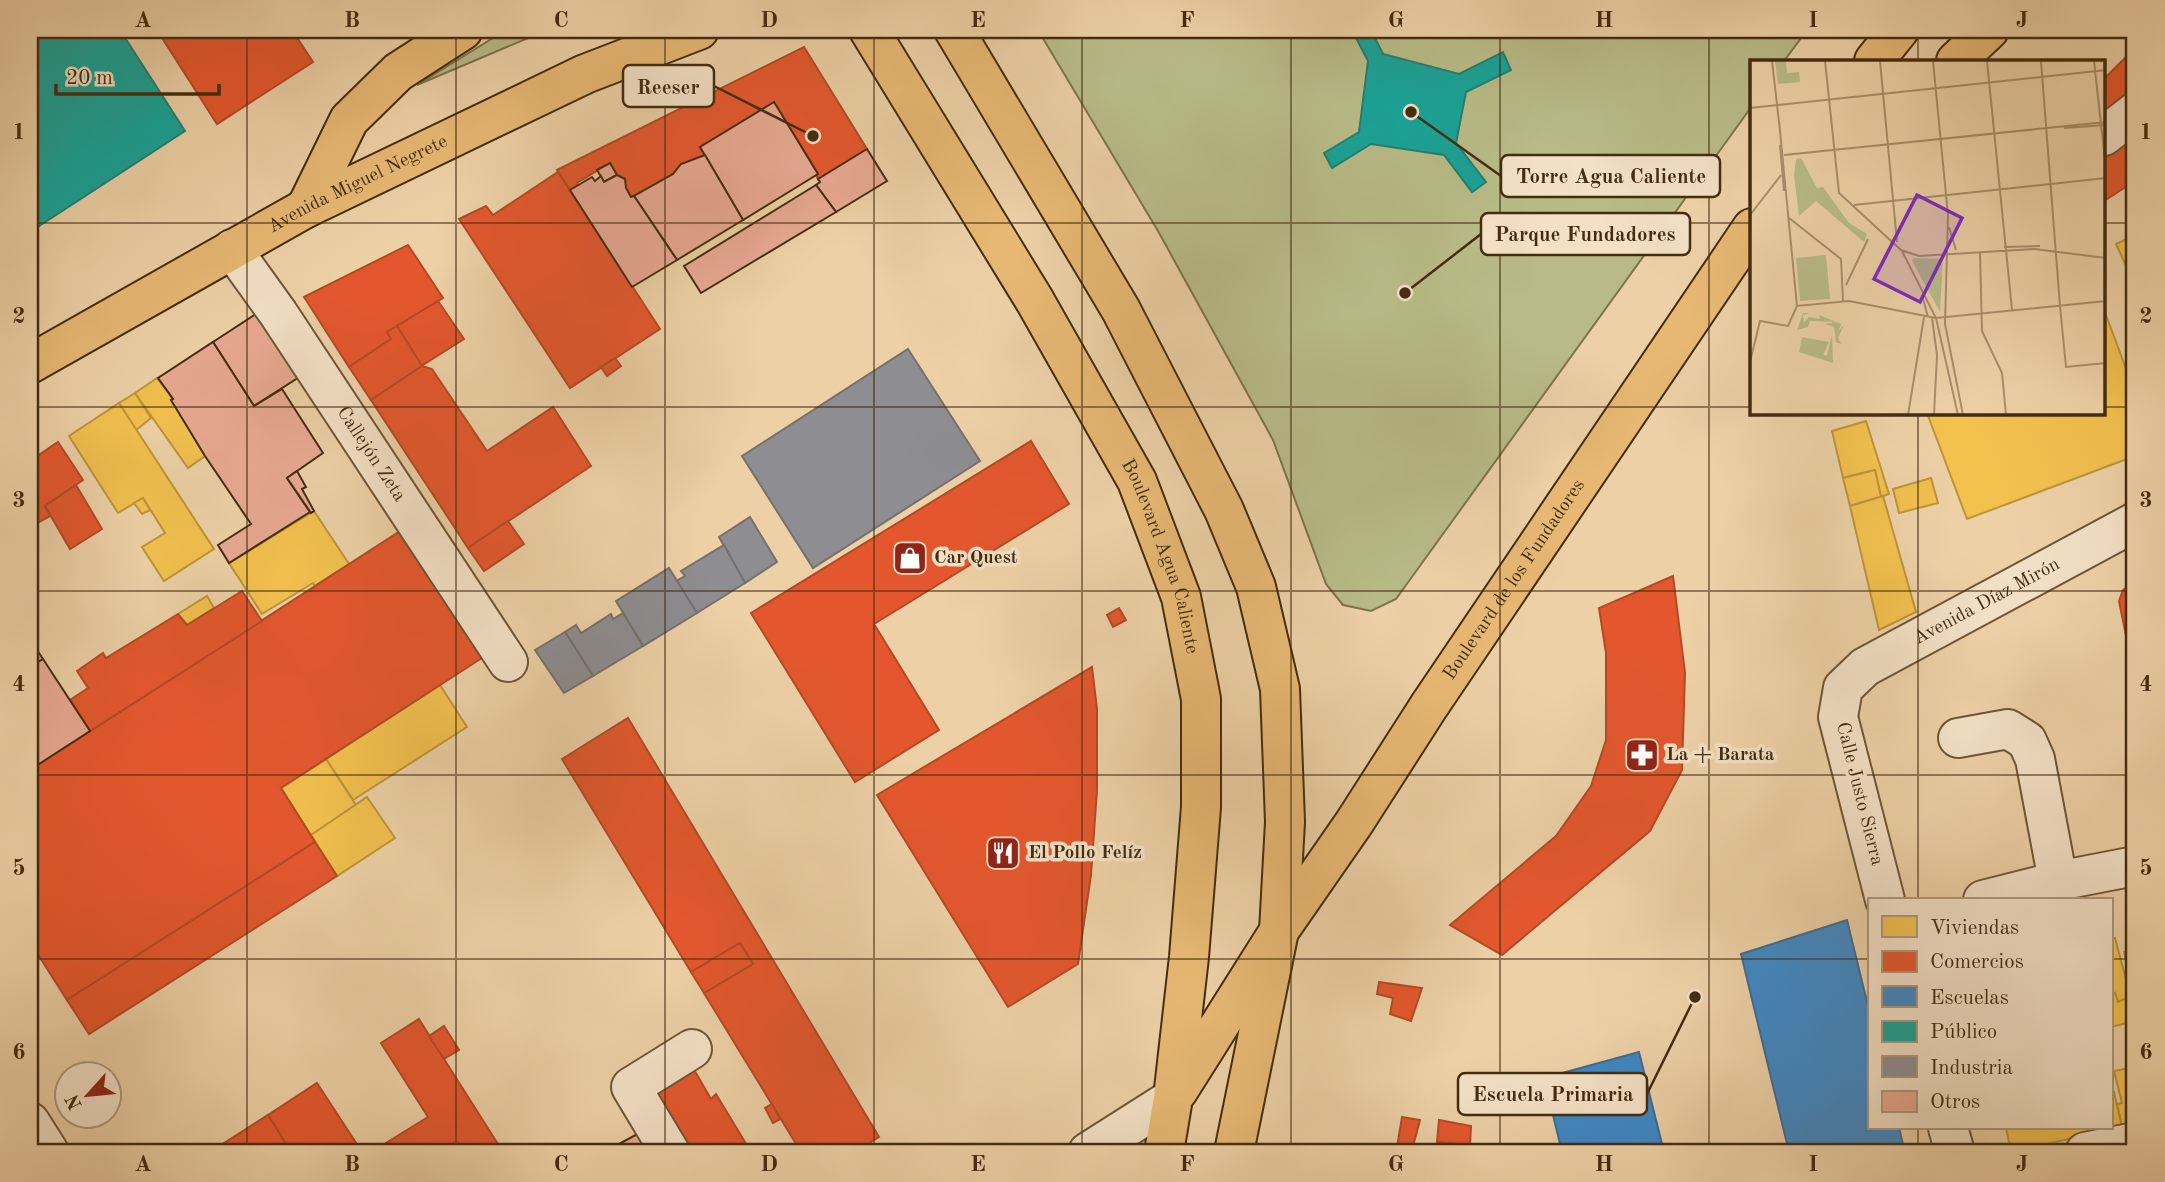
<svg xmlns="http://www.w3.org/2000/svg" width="2165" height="1182" font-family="'Old Standard TT',serif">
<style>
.green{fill:#b8bb87;stroke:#7e744b;stroke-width:2}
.homes{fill:#f2c14e;stroke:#be943b;stroke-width:2}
.shops{fill:#e4572e;stroke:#b44a25;stroke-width:2}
.schools{fill:#3f88c5;stroke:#406c8e;stroke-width:2}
.public{fill:#17a398;stroke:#247f6f;stroke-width:2}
.industry{fill:#8d8d92;stroke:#77706b;stroke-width:2}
.building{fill:#e7a892;stroke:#442c0f;stroke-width:2}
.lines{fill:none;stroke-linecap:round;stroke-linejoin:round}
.minor-casing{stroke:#6e5535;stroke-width:42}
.major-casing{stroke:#442c0f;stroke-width:42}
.minor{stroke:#f3e0c5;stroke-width:38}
.major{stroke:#e6b873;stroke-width:38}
.grid{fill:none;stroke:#442c0f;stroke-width:2;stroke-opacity:0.55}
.labels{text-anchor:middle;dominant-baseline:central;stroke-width:7;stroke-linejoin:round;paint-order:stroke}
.street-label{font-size:19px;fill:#442c0f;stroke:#f3e0c5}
.poi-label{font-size:19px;font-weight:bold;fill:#442c0f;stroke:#f3e0c5;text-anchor:start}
.inset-road{fill:none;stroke:#a98e6a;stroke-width:2}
.view{fill:#7b2cbf;fill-opacity:0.15;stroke:#7b2cbf;stroke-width:3.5}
.inset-edge{fill:none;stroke:#442c0f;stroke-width:3.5}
.leader{fill:none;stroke:#442c0f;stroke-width:2.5}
.callout-dot{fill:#442c0f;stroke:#f3e0c5;stroke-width:2.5}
.callout{fill:#f3e0c5;stroke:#442c0f;stroke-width:2.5}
.callout-label{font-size:21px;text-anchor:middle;font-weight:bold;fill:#442c0f}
.neatline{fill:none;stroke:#442c0f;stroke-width:2.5}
.grid-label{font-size:23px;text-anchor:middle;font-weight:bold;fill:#442c0f}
</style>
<rect width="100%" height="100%" fill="#edd0a6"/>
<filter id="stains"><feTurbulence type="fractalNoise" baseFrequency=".00286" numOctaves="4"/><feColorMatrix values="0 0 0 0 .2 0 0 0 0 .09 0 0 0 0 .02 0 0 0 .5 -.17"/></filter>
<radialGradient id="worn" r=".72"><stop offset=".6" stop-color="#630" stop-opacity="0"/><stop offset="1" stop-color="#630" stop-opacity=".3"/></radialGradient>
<g class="green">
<polygon points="506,30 547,30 417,85"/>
<polygon points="1038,30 1807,30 1784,61 1752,61 1752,106 1396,599 1371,611 1343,605 1326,584 1273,440 1158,231"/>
</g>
<g class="homes">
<polygon points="2135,235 2135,285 2116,244"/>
<polygon points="2106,315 2135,393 2135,456 1967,519 1927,413 2104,413 2104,316"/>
<polygon points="157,378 173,399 171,400 205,456 188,468 135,393"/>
<polygon points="135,393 151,418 136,430 119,403"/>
<polygon points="119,403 214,549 164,581 142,547 165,533 143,498 118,513 69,436"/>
<polygon points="1866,421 1889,494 1883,496 1881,497 1875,470 1843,478 1832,431"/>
<polygon points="1875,470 1881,497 1850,506 1843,478"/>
<polygon points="1931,478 1938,503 1899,513 1893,489"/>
<polygon points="1883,496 1916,612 1879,630 1850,506"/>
<polygon points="143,498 150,510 142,514 134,503"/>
<polygon points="314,511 349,564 315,586 313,583 262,614 229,563"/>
<polygon points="207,596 214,608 187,625 178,614"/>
<polygon points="440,685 467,727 353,800 326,759"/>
<polygon points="326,759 356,805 311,835 281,788"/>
<polygon points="367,797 395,838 337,876 311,835"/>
<polygon points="2115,938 2131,998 2118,1002 2115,993 2111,995 2111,940"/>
<polygon points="2135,949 2135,1021 2111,1027 2111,995 2115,993 2118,1002 2134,995 2124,952"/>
<polygon points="2135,1067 2135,1124 2122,1127 2117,1104 2122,1103 2114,1071"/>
<polygon points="2114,1092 2122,1127 2011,1152 2006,1128 2111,1128 2111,1093"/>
</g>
<g class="shops">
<polygon points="157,30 292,30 313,62 217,124"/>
<polygon points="804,47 867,149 818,179 816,175 818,174 774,102 700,147 705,155 681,164 673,174 631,197 626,188 625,179 617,175 610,163 577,183 578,185 570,190 557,170"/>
<polygon points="2135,48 2135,181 2104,201 2104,79"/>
<polygon points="558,172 660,329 570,388 459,219 486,206 493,215"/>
<polygon points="408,245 443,298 387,332 391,339 349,367 304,297"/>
<polygon points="438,301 464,339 421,366 397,326"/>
<polygon points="397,326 422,366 371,400 349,367 391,339 387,332"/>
<polygon points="615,358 621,366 607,376 601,367"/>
<polygon points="422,366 432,369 487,451 553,407 591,466 468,548 371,400"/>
<polygon points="1031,441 1069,504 874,624 939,730 855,782 751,613"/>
<polygon points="58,442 83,480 45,506 50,516 30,527 30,461"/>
<polygon points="76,485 102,529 70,549 45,506"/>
<polygon points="508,521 524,544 484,571 468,548"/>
<polygon points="405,528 488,654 281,788 315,842 67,1000 30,942 30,770"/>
<polygon points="1673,576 1685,673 1682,770 1650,831 1502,955 1450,925 1556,836 1591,786 1606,740 1606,653 1599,608"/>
<polygon points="2135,583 2135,680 2119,601 2123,590"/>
<polygon points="242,591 262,621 90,731 70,700 88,688 77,671 103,653 106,658 178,614 187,625"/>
<polygon points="1119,608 1126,620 1113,627 1107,615"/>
<polygon points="1092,667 1097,709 1097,790 1091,875 1078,964 1008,1007 877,795"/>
<polygon points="628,718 879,1137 855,1152 801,1152 704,993 753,964 740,943 691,972 562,759"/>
<polygon points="315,842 337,876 89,1034 67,1000"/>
<polygon points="740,943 753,964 704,993 691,972"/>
<polygon points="1379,982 1422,988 1411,1021 1390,1014 1393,998 1377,994"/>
<polygon points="419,1019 444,1059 503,1152 392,1152 386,1143 428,1117 381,1043"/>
<polygon points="444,1026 459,1050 444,1059 429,1036"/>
<polygon points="693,1068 711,1099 716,1094 751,1152 687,1152 652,1093"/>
<polygon points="317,1083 362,1152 291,1152 268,1115"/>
<polygon points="772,1104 780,1119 773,1123 765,1108"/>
<polygon points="268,1115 291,1152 210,1152"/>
<polygon points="1402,1117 1420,1120 1412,1150 1397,1147"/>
<polygon points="1439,1120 1471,1126 1470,1145 1437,1142"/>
</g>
<g class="schools">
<polygon points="1847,920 1869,1010 1869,1128 1899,1128 1905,1152 1789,1152 1741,954"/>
<polygon points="1639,1052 1664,1152 1562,1152 1544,1078"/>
</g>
<g class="public">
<polygon points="30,30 120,30 185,131 30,232"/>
<polygon points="1352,30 1371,30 1383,54 1459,74 1503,52 1511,70 1466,92 1456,143 1486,182 1472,192 1444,155 1371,144 1332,168 1324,153 1359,132 1368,61"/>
</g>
<g class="industry">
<polygon points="908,349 980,461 813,568 742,456"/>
<polygon points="750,517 777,562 745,583 719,537"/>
<polygon points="724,545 745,583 697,613 676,581 685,576 681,571"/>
<polygon points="669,568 697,613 643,646 616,601"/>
<polygon points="623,613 643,646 593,676 565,632 576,625 581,633 611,614 613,619"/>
<polygon points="565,632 593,676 564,693 535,650"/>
</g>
<g class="building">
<polygon points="774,102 818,174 743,220 700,147"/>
<polygon points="867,149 887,181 836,212 816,185 820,182 818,179"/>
<polygon points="705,155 743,220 677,260 634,196 673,174 681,164"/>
<polygon points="610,163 617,175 604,182 597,170"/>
<polygon points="617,175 625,179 626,188 631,197 634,196 677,260 632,287 570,190 592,177 595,181 601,176 604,182"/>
<polygon points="816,185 836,212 701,293 684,266"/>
<polygon points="262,310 304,374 254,406 213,342"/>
<polygon points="213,342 254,406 282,389 323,453 287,478 310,512 229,563 218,545 251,524 205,456 171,400 173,399 158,378"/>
<polygon points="297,471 306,487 302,489 314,511 311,513 287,478"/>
<polygon points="31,641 43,659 30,667 30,642"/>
<polygon points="43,659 90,731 39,764 30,751 30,667"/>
<polygon points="641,1132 652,1152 620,1152 617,1145"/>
</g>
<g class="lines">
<g class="minor-casing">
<g id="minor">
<polyline points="2104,136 2135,112"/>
<path id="s1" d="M 232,249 L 278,313 L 508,662"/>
<polyline points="1958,738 2008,729 2027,741 2035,759 2058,881"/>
<path id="s2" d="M 1885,900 L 1838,717 L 1843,688 L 1865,667 L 2135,522"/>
<polyline points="1983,900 2058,881 2135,866"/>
<polyline points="30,1122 49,1152"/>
<polyline points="1948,1128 1955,1152"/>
<polyline points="670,1152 631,1087 692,1049"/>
<polyline points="1088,1152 1173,1098"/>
<polyline points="2085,1152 2135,1142"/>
</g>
</g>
<g class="major-casing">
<g id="major">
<path id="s3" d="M 869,30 L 1035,301 L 1137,481 L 1181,597 L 1201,699 L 1201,807 L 1189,957 L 1173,1098 L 1164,1152"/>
<polyline points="954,30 1121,310 1224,510 1256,587 1280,689 1285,822 1279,931 1234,1152"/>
<polyline points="1874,61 1899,30"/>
<polyline points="1956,61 1989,30"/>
<polyline points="306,208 349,120 398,72 463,30"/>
<path id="s4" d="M 30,364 L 306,208 L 585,74 L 699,30"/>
<path id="s5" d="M 1178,1091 L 1279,931 L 1354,823 L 1429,706 L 1752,228"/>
</g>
</g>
<use href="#minor" class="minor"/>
<use href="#major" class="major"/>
</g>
<path class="grid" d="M 247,30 L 247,1152M 456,30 L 456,1152M 665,30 L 665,1152M 874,30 L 874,1152M 1082,30 L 1082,1152M 1291,30 L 1291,1152M 1500,30 L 1500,1152M 1709,30 L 1709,1152M 1918,30 L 1918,61M 30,223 L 1752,223M 2104,223 L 2135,223M 30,407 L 1752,407M 2104,407 L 2135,407M 1918,413 L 1918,900M 30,591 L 2135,591M 30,775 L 2135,775M 30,959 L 1869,959M 2111,959 L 2135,959M 1918,1128 L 1918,1152"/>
<defs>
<g id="shop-square" transform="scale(1.75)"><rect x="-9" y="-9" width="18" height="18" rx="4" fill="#8f2418" stroke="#f3e0c5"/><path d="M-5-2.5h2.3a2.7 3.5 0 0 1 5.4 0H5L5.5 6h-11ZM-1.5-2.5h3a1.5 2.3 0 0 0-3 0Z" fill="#fff"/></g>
<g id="pharmacy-square" transform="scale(1.75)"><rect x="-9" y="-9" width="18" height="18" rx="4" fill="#8f2418" stroke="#f3e0c5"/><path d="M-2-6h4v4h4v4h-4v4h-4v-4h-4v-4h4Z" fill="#fff"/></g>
<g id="restaurant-square" transform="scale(1.75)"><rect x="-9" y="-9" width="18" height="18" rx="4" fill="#8f2418" stroke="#f3e0c5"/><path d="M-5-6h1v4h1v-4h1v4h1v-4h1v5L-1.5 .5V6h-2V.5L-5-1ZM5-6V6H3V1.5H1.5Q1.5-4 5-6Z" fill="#fff"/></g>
</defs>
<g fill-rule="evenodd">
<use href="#shop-square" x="910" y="558"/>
<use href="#pharmacy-square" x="1642" y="755"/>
<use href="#restaurant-square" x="1003" y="853"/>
</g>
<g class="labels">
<g class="street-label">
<text stroke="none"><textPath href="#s4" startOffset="374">Avenida Miguel Negrete</textPath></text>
<text stroke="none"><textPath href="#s1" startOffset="248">Callejón Zeta</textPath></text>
<text stroke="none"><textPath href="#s3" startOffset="604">Boulevard Agua Caliente</textPath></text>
<text stroke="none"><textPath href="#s5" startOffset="612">Boulevard de los Fundadores</textPath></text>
<text stroke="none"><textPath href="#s2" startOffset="387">Avenida Díaz Mirón</textPath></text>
<text transform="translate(1859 794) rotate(76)">Calle Justo Sierra</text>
</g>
<g class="poi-label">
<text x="934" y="558">Car Quest</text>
<text x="1666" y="755">La + Barata</text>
<text x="1028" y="853">El Pollo Felíz</text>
</g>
</g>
<g transform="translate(1750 60)">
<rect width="355" height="355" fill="#edd0a6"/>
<path d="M 25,1 L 36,1 L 37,13 L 49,12 L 50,22 L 28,24 ZM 51,98 L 67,128 L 73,127 L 99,163 L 117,174 L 114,182 L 66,141 L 49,156 L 44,115 L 46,99 ZM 76,195 L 80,239 L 50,241 L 46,198 ZM 164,198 L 193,199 L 190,252 L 162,201 ZM 53,253 L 60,253 L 53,255 L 54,262 L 59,257 L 70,259 L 69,255 L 91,264 L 89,270 L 94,265 L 88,278 L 91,284 L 86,282 L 84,267 L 75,264 L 85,262 L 60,261 L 58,267 L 47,270 ZM 82,275 L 83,303 L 49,292 L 52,277 L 79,282 L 73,295 L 77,296 Z" fill="#b8bb87"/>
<path class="inset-road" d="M 22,1 L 29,62M 75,1 L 89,133 L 151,190 L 169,196 L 284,189 L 356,198M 130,1 L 147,182M 183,1 L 198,155 L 195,264 L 213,355M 237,1 L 262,250M 291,1 L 310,246M 344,1 L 356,109M 0,48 L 356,10M 29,61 L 47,246 L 99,241 L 186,258 L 356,241M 314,68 L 356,65M 30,85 L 34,131M 34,95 L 356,62M 104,145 L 356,118M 0,155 L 31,115M 39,158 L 91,199 L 93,241M 199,167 L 206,190M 254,187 L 290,186M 152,191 L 186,258 L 208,355M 230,192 L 232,271 L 252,313 L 256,355M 96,225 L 118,179M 172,235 L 178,257M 310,246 L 316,307 L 356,303M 182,258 L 187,295 L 184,355M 0,302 L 10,261 L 38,266 L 47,246M 158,355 L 174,257"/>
<path class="view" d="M 167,135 L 212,158 L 170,242 L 124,219 Z"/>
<rect width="355" height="355" class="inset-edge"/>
</g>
<path class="leader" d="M813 136L714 86M1411 112L1501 176M1405 293L1481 234M1695 997L1647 1094"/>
<g class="callout-dot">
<circle cx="813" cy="136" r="7"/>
<circle cx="1411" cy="112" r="7"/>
<circle cx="1405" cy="293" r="7"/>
<circle cx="1695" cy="997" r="7"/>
</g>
<g class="callout">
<rect x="623" y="65" width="91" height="42" rx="7"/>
<rect x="1501" y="155" width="219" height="42" rx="7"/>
<rect x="1481" y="213" width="209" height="42" rx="7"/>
<rect x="1458" y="1073" width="189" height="42" rx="7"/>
</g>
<g class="callout-label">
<text x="668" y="94">Reeser</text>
<text x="1611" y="183">Torre Agua Caliente</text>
<text x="1585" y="241">Parque Fundadores</text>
<text x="1553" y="1101">Escuela Primaria</text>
</g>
<rect width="2165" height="1182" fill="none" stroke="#edd0a6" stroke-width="77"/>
<rect x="1868" y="898" width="245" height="231" fill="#f3e0c5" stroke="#ad987c" stroke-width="2"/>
<rect x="1882" y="916" width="35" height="21" fill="#f2c14e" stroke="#ad987c" stroke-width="2"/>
<text x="1930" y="934" font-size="21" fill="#442c0f">Viviendas</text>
<rect x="1882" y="951" width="35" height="21" fill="#e4572e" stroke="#ad987c" stroke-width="2"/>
<text x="1930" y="968" font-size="21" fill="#442c0f">Comercios</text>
<rect x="1882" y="986" width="35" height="21" fill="#3f88c5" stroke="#ad987c" stroke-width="2"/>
<text x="1930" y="1004" font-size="21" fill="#442c0f">Escuelas</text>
<rect x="1882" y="1021" width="35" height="21" fill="#17a398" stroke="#ad987c" stroke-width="2"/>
<text x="1930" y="1038" font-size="21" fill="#442c0f">Público</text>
<rect x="1882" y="1056" width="35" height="21" fill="#8d8d92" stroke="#ad987c" stroke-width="2"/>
<text x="1930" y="1074" font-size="21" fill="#442c0f">Industria</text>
<rect x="1882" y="1091" width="35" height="21" fill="#e7a892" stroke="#ad987c" stroke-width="2"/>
<text x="1930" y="1108" font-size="21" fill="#442c0f">Otros</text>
<g transform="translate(88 1095) rotate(243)"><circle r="33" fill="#f3e0c5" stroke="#ad987c" stroke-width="2"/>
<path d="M0-5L12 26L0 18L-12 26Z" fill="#8f2418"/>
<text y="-10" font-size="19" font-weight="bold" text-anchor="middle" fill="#442c0f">N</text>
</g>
<path d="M56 84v10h163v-10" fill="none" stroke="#442c0f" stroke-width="3.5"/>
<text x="66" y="84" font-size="21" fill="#442c0f" stroke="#f3e0c5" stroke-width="5" paint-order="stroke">20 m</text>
<rect x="38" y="38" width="2088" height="1106" class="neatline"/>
<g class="grid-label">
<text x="143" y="27">A</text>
<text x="352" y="27">B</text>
<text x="561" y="27">C</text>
<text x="769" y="27">D</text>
<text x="978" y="27">E</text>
<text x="1187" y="27">F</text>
<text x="1396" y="27">G</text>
<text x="1604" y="27">H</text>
<text x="1813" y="27">I</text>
<text x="2022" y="27">J</text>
<text x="19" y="139">1</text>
<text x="2146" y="139">1</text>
<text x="19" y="323">2</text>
<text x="2146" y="323">2</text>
<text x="19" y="507">3</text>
<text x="2146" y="507">3</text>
<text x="19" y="691">4</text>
<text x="2146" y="691">4</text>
<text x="19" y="875">5</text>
<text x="2146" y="875">5</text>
<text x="19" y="1059">6</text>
<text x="2146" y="1059">6</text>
<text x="143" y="1171">A</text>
<text x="352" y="1171">B</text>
<text x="561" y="1171">C</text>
<text x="769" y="1171">D</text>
<text x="978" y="1171">E</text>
<text x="1187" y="1171">F</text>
<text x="1396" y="1171">G</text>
<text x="1604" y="1171">H</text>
<text x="1813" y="1171">I</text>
<text x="2022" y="1171">J</text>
</g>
<rect width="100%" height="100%" filter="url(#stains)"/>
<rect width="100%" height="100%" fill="url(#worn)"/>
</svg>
